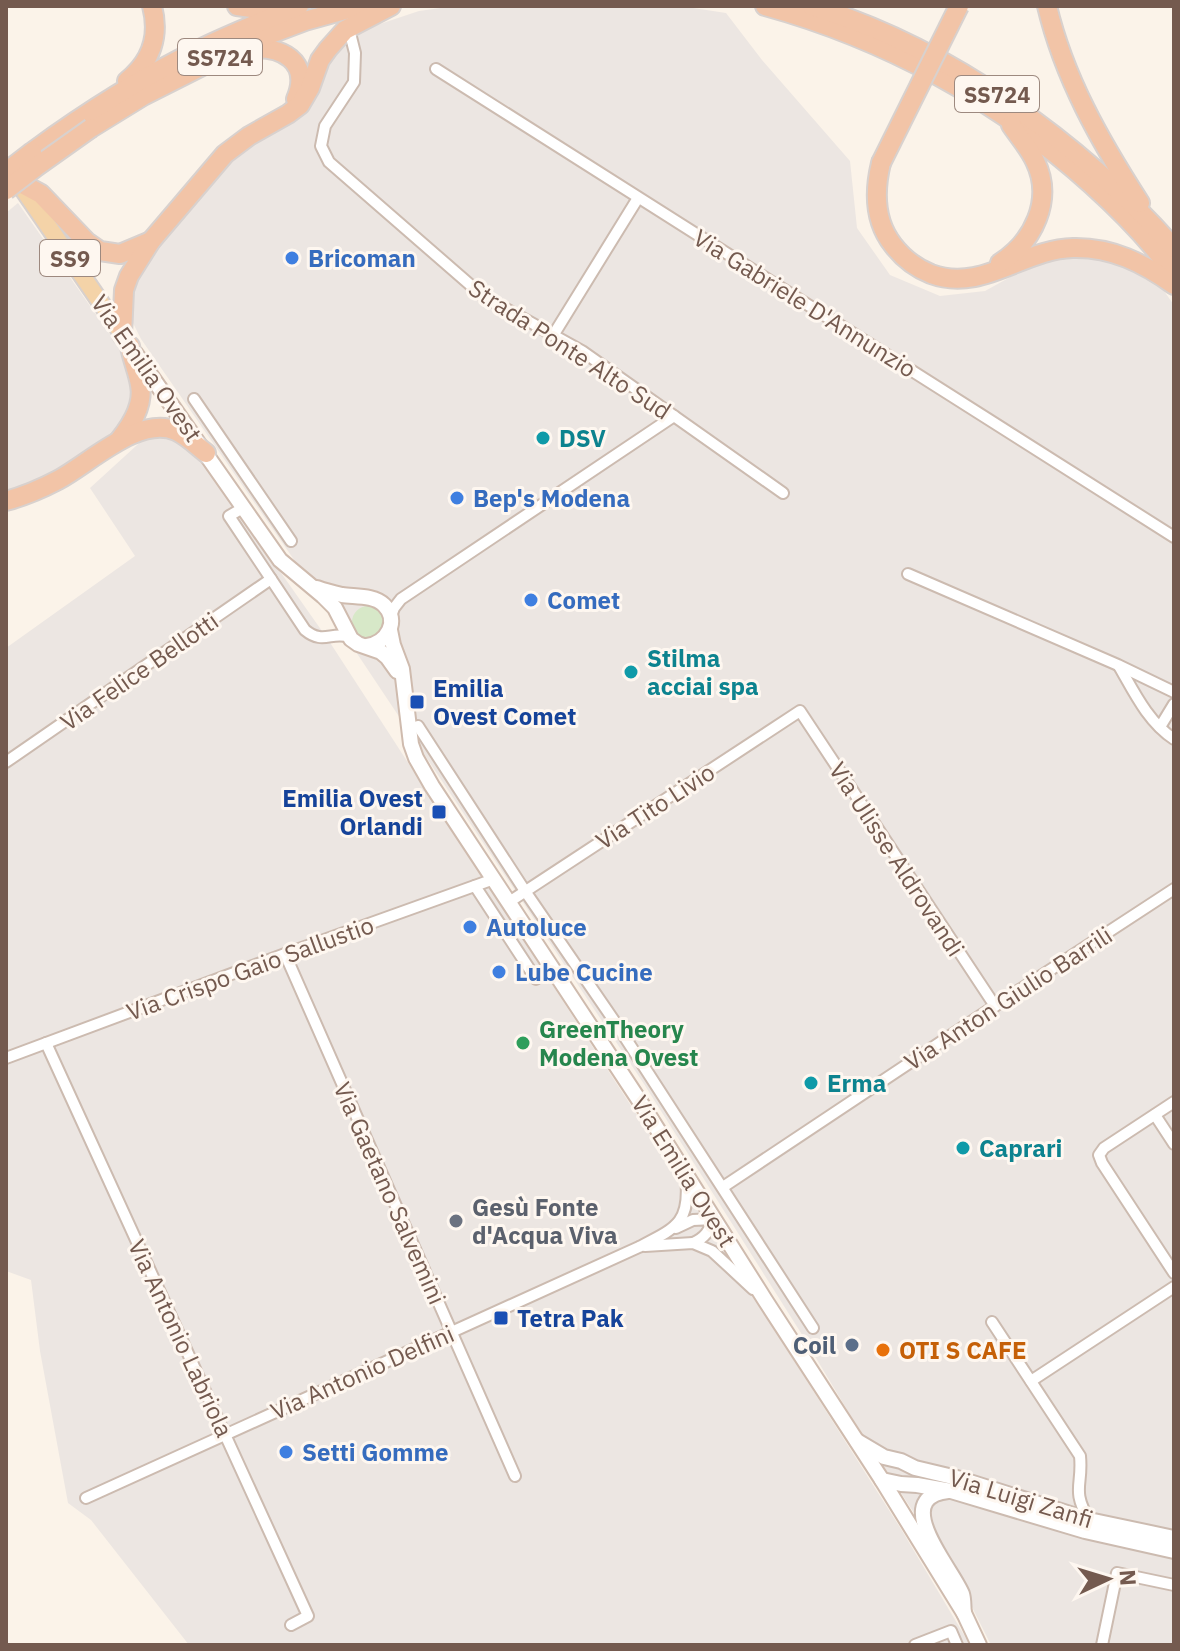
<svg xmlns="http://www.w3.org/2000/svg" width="1180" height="1651" font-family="'IBM Plex Sans',sans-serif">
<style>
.industrial{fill:#ece6e2}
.green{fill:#d7e8c8}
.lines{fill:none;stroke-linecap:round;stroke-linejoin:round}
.minor-casing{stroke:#ccbbb0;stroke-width:14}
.tertiary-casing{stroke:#ccbbb0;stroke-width:18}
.secondary-casing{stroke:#cfbbae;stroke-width:18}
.primary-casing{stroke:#d8d1ce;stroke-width:20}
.trunk-casing{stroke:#d8d1ce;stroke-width:22}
.minor{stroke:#fff;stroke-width:10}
.tertiary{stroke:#fff;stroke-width:14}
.secondary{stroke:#fff;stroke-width:14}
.primary{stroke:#f4d3a8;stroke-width:16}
.trunk{stroke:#f2c4a7;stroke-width:18}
.trunk-bridge-casing{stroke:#d8d1ce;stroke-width:22;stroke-linecap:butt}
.trunk-bridge{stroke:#f2c4a7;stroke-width:18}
.shop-dot{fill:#3f7fe0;stroke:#fef7f0;stroke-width:3}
.culture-dot{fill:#0f9aa8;stroke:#fef7f0;stroke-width:3}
.transit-dot{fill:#1a4fb4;stroke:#fef7f0;stroke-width:3}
.leisure-dot{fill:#2e9e5b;stroke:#fef7f0;stroke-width:3}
.worship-dot{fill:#6b7280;stroke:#fef7f0;stroke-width:3}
.service-dot{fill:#5c6f8a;stroke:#fef7f0;stroke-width:3}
.food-dot{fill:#e8710a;stroke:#fef7f0;stroke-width:3}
.labels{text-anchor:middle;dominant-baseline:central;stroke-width:6;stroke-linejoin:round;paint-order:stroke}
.shield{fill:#fef7f0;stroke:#9d897f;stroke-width:2}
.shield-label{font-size:22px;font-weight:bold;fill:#745a4f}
.shop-label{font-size:24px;font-weight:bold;fill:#366cbe;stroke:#fef7f0;text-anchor:start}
.street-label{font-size:24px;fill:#745a4f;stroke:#fef7f0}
.culture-label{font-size:24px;font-weight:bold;fill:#0d838f;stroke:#fef7f0;text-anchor:start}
.transit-label{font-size:24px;font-weight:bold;fill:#164399;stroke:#fef7f0;text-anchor:start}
.leisure-label{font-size:24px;font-weight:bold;fill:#27864d;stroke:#fef7f0;text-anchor:start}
.worship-label{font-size:24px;font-weight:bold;fill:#5b616d;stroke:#fef7f0;text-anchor:start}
.service-label{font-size:24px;font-weight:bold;fill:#4e5e75;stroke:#fef7f0;text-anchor:end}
.food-label{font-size:24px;font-weight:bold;fill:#c56008;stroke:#fef7f0;text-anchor:start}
</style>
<rect width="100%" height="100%" fill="#fbf3e9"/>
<g class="industrial">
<polygon points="455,6 680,6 726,13 762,60 850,161 857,228 890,275 940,296 985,291 1021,271 1065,256 1116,261 1164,291 1174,305 1174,1645 991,1645 971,1605 914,1513 849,1413 801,1333 644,1084 306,577 141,339 132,321 129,303 135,276 189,205 232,155 261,135 345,42 371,27 419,11"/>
<polygon points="18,203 132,366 138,385 128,420 95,447 65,468 31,485 6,492 6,213"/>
<polygon points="162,433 196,452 329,641 676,1175 901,1529 970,1645 189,1645 91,1520 68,1503 40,1351 31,1280 6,1271 6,648 135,556 90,488 148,435"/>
</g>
<circle class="green" cx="368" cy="622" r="16"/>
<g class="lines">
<g class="minor-casing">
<g id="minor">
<polyline points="350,33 355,53 354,82 325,126 321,146 329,162 483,296 582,351 783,493"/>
<polyline points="436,69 1174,537"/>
<polyline points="554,334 638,198"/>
<polyline points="194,399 291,541"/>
<path d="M 243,508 L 229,516 L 305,630 C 323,645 331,631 350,637"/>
<polyline points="908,574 1118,665 1174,692"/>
<polyline points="391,616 394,608 401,599 674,416"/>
<path d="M 1119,666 C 1134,692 1148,722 1174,739"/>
<polyline points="418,726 525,891 617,1025 813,1328"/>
<polyline points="1160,727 1174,704"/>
<polyline points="6,762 271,579"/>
<polyline points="475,886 536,979"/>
<polyline points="509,902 800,711 995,1006"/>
<polyline points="285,954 515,1476"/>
<polyline points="46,1043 308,1616 291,1625"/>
<polyline points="6,1058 285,954 494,879"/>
<polyline points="1174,1102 1104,1148 1099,1155 1102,1163 1174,1273"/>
<polyline points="1155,1115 1174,1144"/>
<polyline points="723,1187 995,1006 1174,889"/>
<path d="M 676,1228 L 693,1220 L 714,1219 C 709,1231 705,1238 693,1243"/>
<polyline points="645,1246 693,1243 712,1251 753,1289"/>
<path d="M 992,1322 L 1080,1456 C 1083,1486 1071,1489 1089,1520"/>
<polyline points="1031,1381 1174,1287"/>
<path d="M 86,1498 L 639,1247 C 676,1228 691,1223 686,1177"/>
<polyline points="915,1645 951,1631 957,1645"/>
<polyline points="1102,1645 1117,1573 1174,1585"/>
</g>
</g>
<g class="tertiary-casing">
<g id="tertiary">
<polyline points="857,1441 884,1457 901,1461 915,1468 957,1478 1089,1520 1174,1538"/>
<polyline points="882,1480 901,1484 917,1485 951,1491 1085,1531 1174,1551"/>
<path d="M 948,1491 C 888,1498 953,1570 962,1594 C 964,1600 963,1607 964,1613"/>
</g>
</g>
<g class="secondary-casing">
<g id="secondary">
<polyline points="135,353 280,560 323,596 335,608 351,639 358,644 381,652 387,657 397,671"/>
<path d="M 317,588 C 325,591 333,593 342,595 C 355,597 374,595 384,605 C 400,621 387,643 367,646"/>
<polyline points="390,630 393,645 402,669 411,744 416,758 432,786 639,1100 765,1300 882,1480 964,1613 979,1645"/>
</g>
</g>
<g class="primary-casing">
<polyline id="primary" points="16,179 125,338"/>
</g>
<g class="trunk-casing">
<g id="trunk">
<polyline points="237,6 259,9 285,7"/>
<path d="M 765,6 C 885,39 998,100 1091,184 C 1121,211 1150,240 1174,274"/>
<path d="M 812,6 C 947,46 1081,143 1174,248"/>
<path d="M 1047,6 C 1064,78 1100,141 1140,203"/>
<path d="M 247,49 C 281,45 312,61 296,99"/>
<path d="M 127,81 C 151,62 160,36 152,6"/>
<polyline points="91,128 143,96 252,41 305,21 359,6"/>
<path d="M 32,152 C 85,113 142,77 202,48 C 233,33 266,20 299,6"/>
<path d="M 881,163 C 874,192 874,221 893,245 C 903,258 916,268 931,274 C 982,293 1023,249 1073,248 C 1112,247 1143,263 1174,285"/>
<polyline points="17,181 41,194 87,242 100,251 120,254 151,241"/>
<path d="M 1000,263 C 1033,242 1054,200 1035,161 C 1029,148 1019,137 1011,125"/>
<polyline points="122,335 124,290 129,276 151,241 225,154 249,136 288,114 300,105 310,88 320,60 328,49 345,30 391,6"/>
<path d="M 120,439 C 132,424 144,405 140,385 C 138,372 132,359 130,346"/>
<path d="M 6,501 C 24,496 41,489 58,480 C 90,463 139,415 176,431 C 187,436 197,446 206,453"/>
</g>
</g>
<use href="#minor" class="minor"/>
<use href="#tertiary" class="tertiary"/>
<use href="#secondary" class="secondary"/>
<use href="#primary" class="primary"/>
<use href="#trunk" class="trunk"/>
<g class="trunk-bridge-casing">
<g id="trunk-bridge">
<polyline points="881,163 959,6"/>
<polyline points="6,172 32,152"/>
<polyline points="6,190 36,167 91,128"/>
</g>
</g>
<use href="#trunk-bridge" class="trunk-bridge"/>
</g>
<g class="shop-dot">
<circle cx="292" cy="258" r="8"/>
<circle cx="457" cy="498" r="8"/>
<circle cx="531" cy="600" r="8"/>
<circle cx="470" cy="927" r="8"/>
<circle cx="499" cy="972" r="8"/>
<circle cx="286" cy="1452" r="8"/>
</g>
<g class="culture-dot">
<circle cx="543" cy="438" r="8"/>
<circle cx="631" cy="672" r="8"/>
<circle cx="811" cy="1083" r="8"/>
<circle cx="963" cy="1148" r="8"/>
</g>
<g class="transit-dot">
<rect x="409" y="694" width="16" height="16" rx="4"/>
<rect x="431" y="804" width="16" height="16" rx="4"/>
<rect x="493" y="1310" width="16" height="16" rx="4"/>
</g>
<circle class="leisure-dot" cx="523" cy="1043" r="8"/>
<circle class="worship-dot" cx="456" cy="1221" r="8"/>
<circle class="service-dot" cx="852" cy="1345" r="8"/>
<circle class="food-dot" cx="883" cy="1350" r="8"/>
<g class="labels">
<g class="shield">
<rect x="178" y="39" width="84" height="36" rx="6"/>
<rect x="955" y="76" width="84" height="36" rx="6"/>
<rect x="40" y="240" width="60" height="36" rx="6"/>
</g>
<g class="shield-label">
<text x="220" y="57">SS724</text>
<text x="997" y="94">SS724</text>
<text x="70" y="258">SS9</text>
</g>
<g class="shop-label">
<text x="308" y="258">Bricoman</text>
<text x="473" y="498">Bep's Modena</text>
<text x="547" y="600">Comet</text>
<text x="486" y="927">Autoluce</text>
<text x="515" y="972">Lube Cucine</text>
<text x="302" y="1452">Setti Gomme</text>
</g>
<g class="street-label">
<text transform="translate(805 303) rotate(32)">Via Gabriele D'Annunzio</text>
<text transform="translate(570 349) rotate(33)">Strada Ponte Alto Sud</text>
<text transform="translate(147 368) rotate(55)">Via Emilia Ovest</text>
<text transform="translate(139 671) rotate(-35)">Via Felice Bellotti</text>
<text transform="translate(655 806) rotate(-33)">Via Tito Livio</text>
<text transform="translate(897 859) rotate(57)">Via Ulisse Aldrovandi</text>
<text transform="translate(250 968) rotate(-20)">Via Crispo Gaio Sallustio</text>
<text transform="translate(1008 998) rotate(-33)">Via Anton Giulio Barrili</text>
<text transform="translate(684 1171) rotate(58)">Via Emilia Ovest</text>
<text transform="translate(390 1193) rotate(66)">Via Gaetano Salvemini</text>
<text transform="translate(181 1338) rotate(65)">Via Antonio Labriola</text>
<text transform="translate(362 1372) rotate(-24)">Via Antonio Delfini</text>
<text transform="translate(1021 1498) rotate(17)">Via Luigi Zanfi</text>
</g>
<g class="culture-label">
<text x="559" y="438">DSV</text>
<text x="647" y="658">Stilma<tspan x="647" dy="28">acciai spa</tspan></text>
<text x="827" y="1083">Erma</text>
<text x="979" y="1148">Caprari</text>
</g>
<g class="transit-label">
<text x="433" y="688">Emilia<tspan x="433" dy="28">Ovest Comet</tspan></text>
<text x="423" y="798" text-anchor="end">Emilia Ovest<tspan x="423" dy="28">Orlandi</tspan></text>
<text x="517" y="1318">Tetra Pak</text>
</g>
<g class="leisure-label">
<text x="539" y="1029">GreenTheory<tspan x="539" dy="28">Modena Ovest</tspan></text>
</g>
<g class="worship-label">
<text x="472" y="1207">Gesù Fonte<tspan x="472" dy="28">d'Acqua Viva</tspan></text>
</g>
<g class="service-label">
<text x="836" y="1345">Coil</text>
</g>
<g class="food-label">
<text x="899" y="1350">OTI S CAFE</text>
</g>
</g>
<rect width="1180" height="1651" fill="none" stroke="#745a4f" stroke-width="16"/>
<g transform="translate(1108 1579) rotate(86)" stroke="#fef7f0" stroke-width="6" paint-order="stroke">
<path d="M0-6L14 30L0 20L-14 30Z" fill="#745a4f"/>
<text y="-12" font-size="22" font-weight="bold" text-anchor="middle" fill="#745a4f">N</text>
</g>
</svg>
